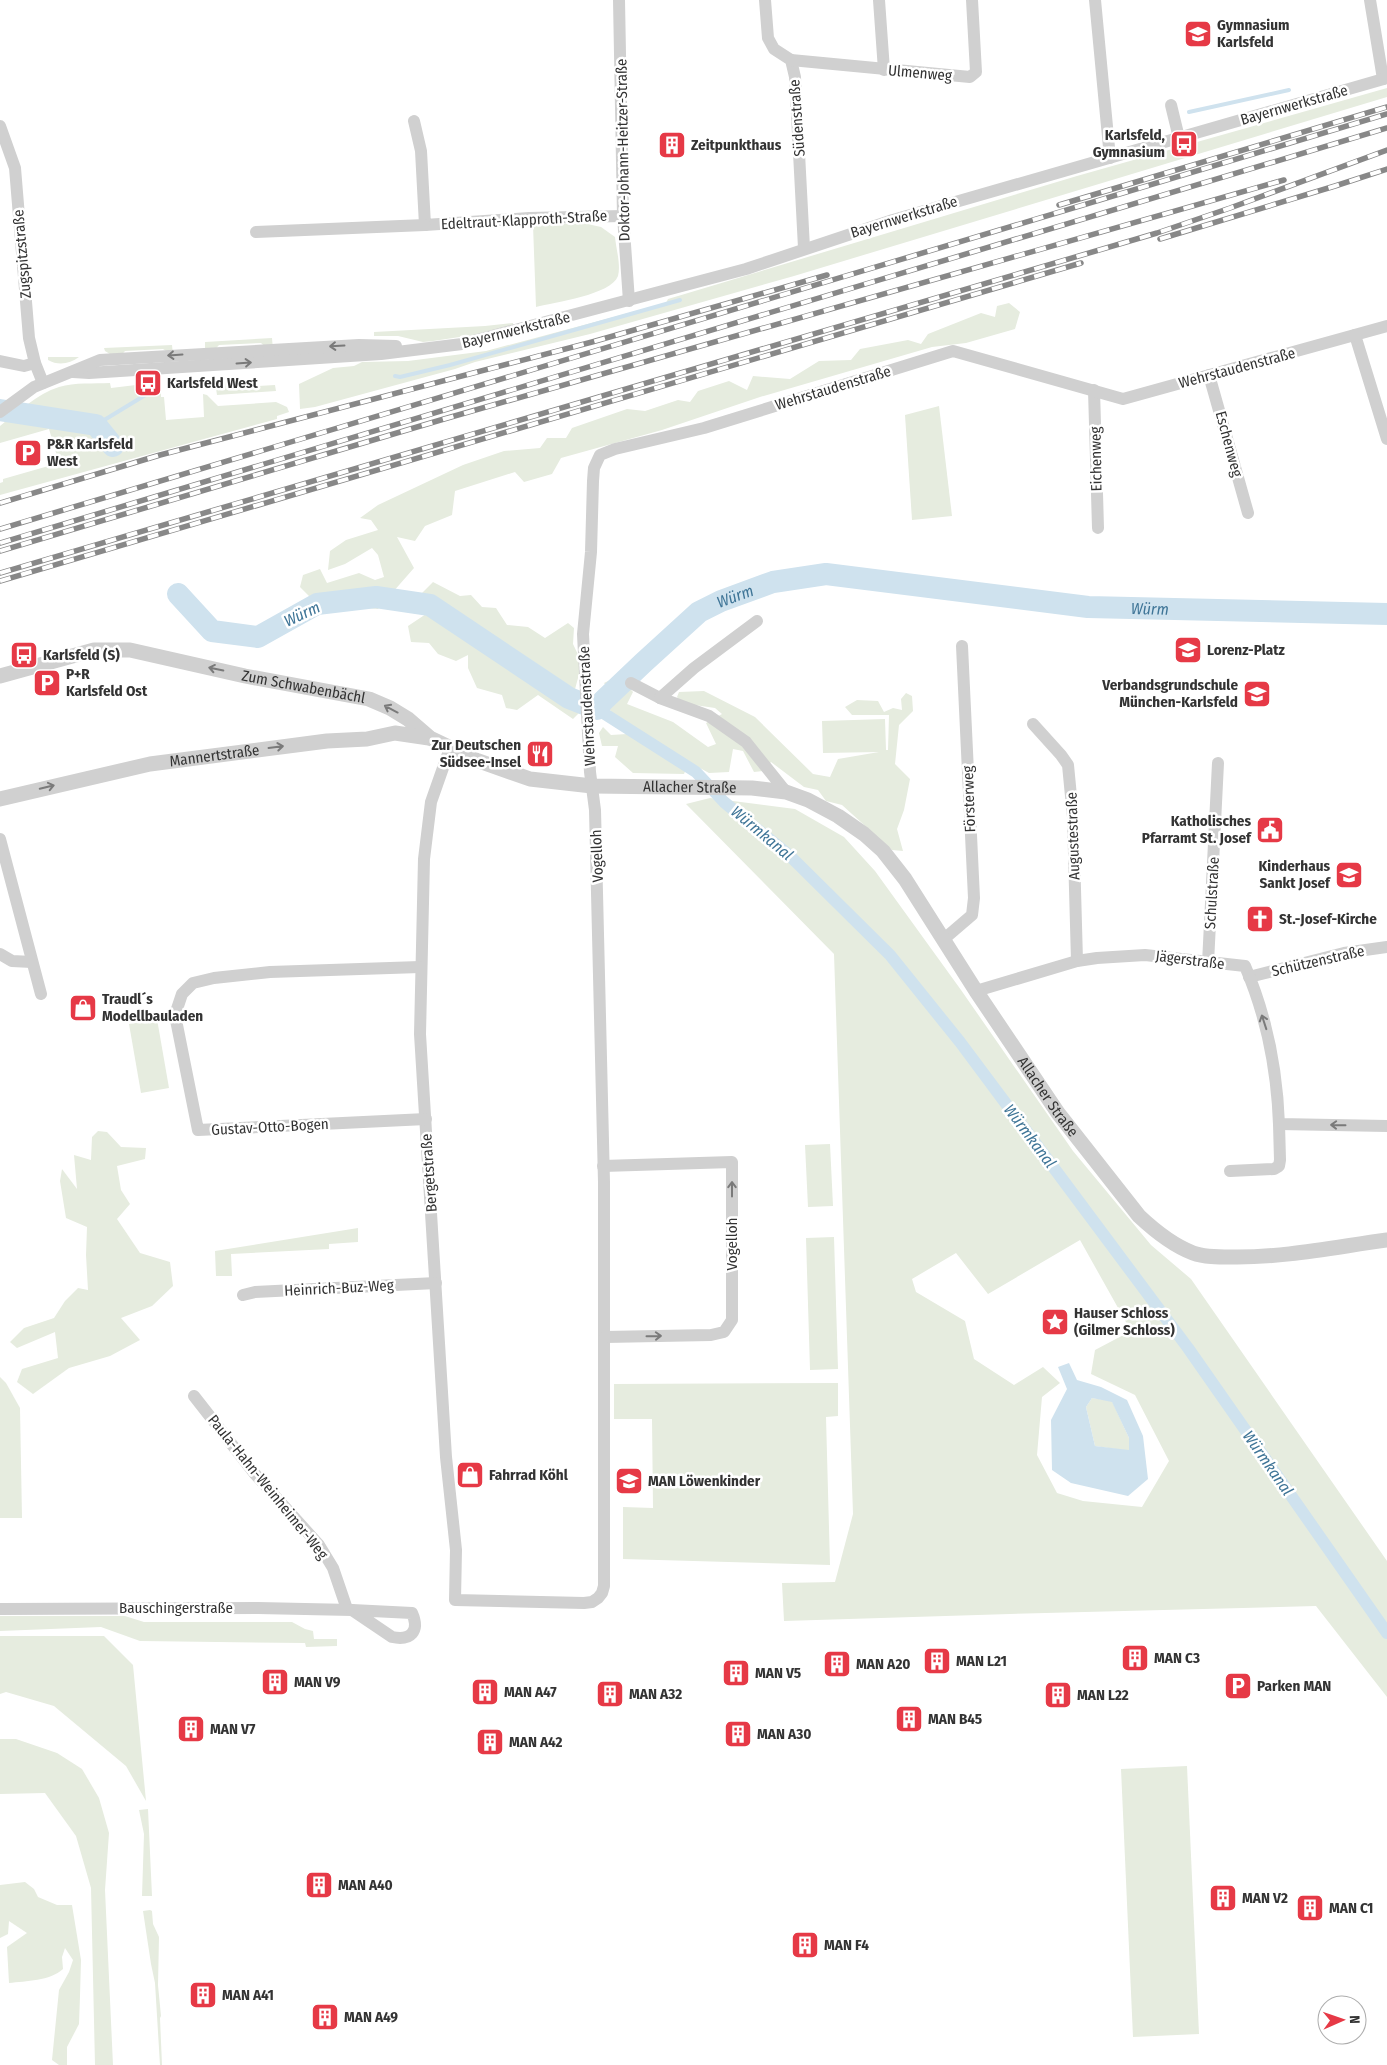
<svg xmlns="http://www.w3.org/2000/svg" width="1387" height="2065" font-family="'Fira Sans Condensed',sans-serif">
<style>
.green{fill:#e6ecdf;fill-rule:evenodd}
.water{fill:#cfe2ee;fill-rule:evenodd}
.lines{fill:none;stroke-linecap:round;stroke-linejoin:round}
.stream{stroke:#cfe2ee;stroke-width:4}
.canal{stroke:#cfe2ee;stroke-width:12}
.river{stroke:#cfe2ee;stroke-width:22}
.minor{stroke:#d0d0d0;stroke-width:12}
.tertiary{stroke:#d0d0d0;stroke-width:15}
.rail-casing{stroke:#888;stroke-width:5.5}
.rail{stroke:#fff;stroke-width:4;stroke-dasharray:11;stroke-linecap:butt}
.oneway{stroke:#7a7a7a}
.labels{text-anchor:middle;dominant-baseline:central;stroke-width:5;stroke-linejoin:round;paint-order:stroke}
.poi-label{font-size:15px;font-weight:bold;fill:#333;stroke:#fff;text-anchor:start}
.street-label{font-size:15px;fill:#333;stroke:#fff}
.water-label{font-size:16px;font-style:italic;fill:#3f7597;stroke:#fff}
</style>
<rect width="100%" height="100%" fill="#fff"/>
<g class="green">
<polygon points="1387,88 1387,97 794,276 590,334 475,362 455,369 315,407 300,409 299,384 333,368 354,366 362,362 408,361 486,351 666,303 668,299 1077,176"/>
<path d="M 583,223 L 601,227 L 615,237 C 616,248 621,265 618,276 C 611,295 555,302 536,307 L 533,225 Z"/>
<polygon points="1009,303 1020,312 1015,329 966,343 932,347 760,397 662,430 561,458 552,474 524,482 515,472 455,491 452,515 425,526 415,541 397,537 414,568 378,609 368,608 366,591 326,598 309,596 300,587 303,575 320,569 327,583 359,573 375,580 384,577 378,555 372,548 345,564 328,570 330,551 346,540 378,530 371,520 360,518 378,505 463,465 504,451 540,448 547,438 566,438 572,428 627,409 645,411 678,400 690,402 698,391 729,381 747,390 753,376 790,379 819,361 851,360 860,349 908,340 921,344 928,334 981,313 995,317 997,306"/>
<polygon points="513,323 513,325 473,335 433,341 423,342 398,336 374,336 374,332 485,326"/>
<polygon points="272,338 273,350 269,350 261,343 219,345 212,353 205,354 205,342"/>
<polygon points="172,345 173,355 163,349 125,351 118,359 105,351 104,348"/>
<path d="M 48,357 L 79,357 C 70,364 58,366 48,360 Z"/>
<polygon points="231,381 240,387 275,385 276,391 217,395 215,382"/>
<path d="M 161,382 L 161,397 L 164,397 L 166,420 L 204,417 L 203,394 L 207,395 L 218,406 L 276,402 L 287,407 L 289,412 L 277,416 L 277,419 L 0,495 L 0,483 L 3,482 L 3,479 L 59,463 L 49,429 L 0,443 L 0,426 C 18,412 37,394 59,387 C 75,382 94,384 110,383 L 111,388 Z"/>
<polygon points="939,406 952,516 912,520 905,415"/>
<polygon points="433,582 460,596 471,595 482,607 496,608 507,625 528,627 545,638 568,623 574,628 573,644 582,663 574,693 581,711 573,719 538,695 517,710 506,708 502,695 477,688 468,668 468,655 456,661 438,654 429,643 411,642 408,626 429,612 419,596"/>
<polygon points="616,677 626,684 633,692 627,704 673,722 708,747 716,744 706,723 722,714 715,708 681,703 677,697 679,692 704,691 755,717 813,774 830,777 838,759 879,752 823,753 822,721 885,719 886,750 888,750 889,715 852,715 845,707 857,700 878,701 884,712 893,708 902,710 901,699 906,693 912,696 913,711 899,725 895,764 910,779 904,810 897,829 903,851 892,850 842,805 826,801 818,790 804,787 771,762 763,771 754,772 743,751 733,749 729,772 709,773 689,762 684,774 633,773 615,757 618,746 602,746 599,733 603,727 611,735 627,734 615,723 609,707 614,696 604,683"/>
<path d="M 710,798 L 795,809 L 844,837 L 875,871 L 961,990 L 1073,1151 L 1151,1245 L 1191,1279 L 1387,1561 L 1387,1697 L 1316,1606 L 1010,1614 L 784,1621 L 782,1583 L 835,1582 L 853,1514 L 834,954 L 686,804 ZM 1080,1240 L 1131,1331 L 1095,1350 L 1091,1374 L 1135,1395 L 1169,1461 L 1142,1507 L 1083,1501 L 1057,1493 L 1037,1455 L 1042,1397 L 1060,1383 L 1043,1367 L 1014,1385 L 974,1359 L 965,1321 L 916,1292 L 912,1279 L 956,1253 L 988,1294 Z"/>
<polygon points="157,1019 169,1088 141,1093 129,1024"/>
<polygon points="98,1131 107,1132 121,1147 146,1148 145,1159 117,1166 121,1190 130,1204 117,1219 140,1253 170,1262 173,1286 152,1306 121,1318 140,1340 110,1356 69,1368 33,1394 17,1382 22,1369 58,1358 55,1332 17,1348 10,1342 24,1328 54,1318 65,1301 78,1288 88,1290 86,1255 87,1227 66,1218 60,1181 62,1169 77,1189 74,1155 91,1160 92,1137"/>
<polygon points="830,1144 833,1206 808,1207 805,1145"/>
<polygon points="358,1228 358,1242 329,1244 329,1249 231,1254 232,1276 216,1276 215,1251"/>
<polygon points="834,1237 838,1369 810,1370 806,1238"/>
<polygon points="0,1377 6,1383 20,1408 22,1518 0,1518"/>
<polygon points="838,1383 838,1416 826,1417 830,1565 623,1559 623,1507 653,1508 652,1419 614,1419 614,1384"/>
<polygon points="1092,1398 1112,1401 1129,1438 1129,1451 1095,1446 1086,1407"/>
<polygon points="0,1616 125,1616 144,1622 292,1622 305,1629 313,1631 314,1639 337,1639 337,1646 306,1647 305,1643 140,1641 101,1627 0,1631"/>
<polygon points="0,1636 104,1636 133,1665 146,1801 126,1766 54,1706 6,1692 0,1694"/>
<polygon points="0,1739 16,1739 57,1753 82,1769 99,1798 109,1833 105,1890 113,2065 95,2065 91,1888 76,1836 45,1793 0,1794"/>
<polygon points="1187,1766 1199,2034 1133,2037 1121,1769"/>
<polygon points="148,1809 152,1896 142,1896 144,1834 139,1810"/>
<path d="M 25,1882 L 34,1889 L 38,1897 L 57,1905 L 72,1905 L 81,1960 L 80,1996 L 79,2024 L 67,2047 L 67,2065 L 59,2065 L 52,2060 L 59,1990 L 69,1972 L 73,1960 L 65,1948 L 62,1957 L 63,1969 C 50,1981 26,1981 9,1983 L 7,1947 L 27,1933 L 9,1921 L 8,1934 L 0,1938 L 0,1885 Z"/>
<polygon points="150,1910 152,1911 153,1924 159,1937 158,1985 161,2016 160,2018 162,2065 160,2065 155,1983 151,1964 143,1911"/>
</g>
<path class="water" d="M 1069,1363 L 1077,1380 L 1101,1387 L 1127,1400 L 1143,1436 L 1148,1479 L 1128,1496 L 1071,1483 L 1052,1470 L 1051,1420 L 1067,1389 L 1058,1367 ZM 1092,1398 L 1112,1402 L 1129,1438 L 1129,1450 L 1095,1446 L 1086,1407 Z"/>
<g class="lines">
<g class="stream">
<polyline points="1189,112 1289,90"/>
<polyline points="395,376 400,377 450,365 680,300"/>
<polyline points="96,425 152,391"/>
</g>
<polyline class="canal" points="597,709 696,772 724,802 790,856 890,955 960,1042 1188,1348 1387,1633"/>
<g class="river">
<polyline points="0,410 96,425 113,446"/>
<path id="s1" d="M 178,594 L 212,631 L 258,637 L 317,604 L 376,597 L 430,605 L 569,698 L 597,709 L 603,701 L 643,663 L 699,612 L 721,601 L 773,582 L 826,574 L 1088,607 L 1387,614"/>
</g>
<g class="minor">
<polyline points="619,0 623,216 629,301"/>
<polyline points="765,0 768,38 774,49 791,60 795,77 804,248"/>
<polyline points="879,0 884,70"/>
<polyline points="1095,0 1110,158"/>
<polyline points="1370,0 1383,79"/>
<polyline points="791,60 970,77 976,72 972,0"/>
<polyline points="1171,105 1179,138"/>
<polyline points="414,121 421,151 425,225 529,218 623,216"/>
<polyline points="0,126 15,168 29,338 35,363 43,383"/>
<polyline points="256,232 425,225"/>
<polyline points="1355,335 1387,439"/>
<polyline points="0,361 24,366 35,363"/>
<polyline points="73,372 89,373 381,354 462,344 746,269 893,220 1387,78"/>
<polyline points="1209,375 1248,513"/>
<polyline points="1094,390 1098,528"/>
<polyline points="0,412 34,387 100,360 359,345 396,346"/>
<polyline points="631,683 660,698 709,716 746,742 786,792"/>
<polyline points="660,698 694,668 757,621"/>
<polyline points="1033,724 1061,755 1068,765 1073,817 1077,961"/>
<polyline points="450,748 431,802 424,859 420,1034 446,1457 456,1550 455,1600 584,1603 592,1602 598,1598 602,1593 604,1586 604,1182 595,810 590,772 583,634 591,552 593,481 594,468 600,455 615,449 704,428 953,351 1123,399 1387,326"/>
<polyline points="0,839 41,994"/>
<polyline points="944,939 972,915 974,898 962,646"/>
<polyline points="0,954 12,961 32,962"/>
<polyline points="1208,963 1218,763"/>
<polyline points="420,967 270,972 214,978 193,983 182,994 175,1015 198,1130 426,1119"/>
<polyline points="1249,977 1344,953 1387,947"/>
<path d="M 976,991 L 1077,961 L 1097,958 L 1145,955 L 1245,966 C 1267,1017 1277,1070 1279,1124 L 1387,1126"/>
<polyline points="603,1166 732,1162 732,1320 724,1332 711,1335 605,1337"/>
<polyline points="1230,1171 1274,1169 1279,1166 1280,1160 1279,1124"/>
<polyline points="243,1295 255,1292 436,1283"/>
<polyline points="194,1396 255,1474 319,1545 333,1568 347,1609"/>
<polyline points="0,1609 258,1608 352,1610"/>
<path d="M 352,1610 L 412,1613 C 420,1631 411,1641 392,1637 Z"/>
</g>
<g class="tertiary">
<path id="s2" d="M 0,676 L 94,650 L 130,650 L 245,676 L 369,699 L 390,708 L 408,719 L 430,738 L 476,760 L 530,779 L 592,786 L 752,788 L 786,792 L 808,800 L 838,816 L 864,834 L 883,851 L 905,879 L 976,991 L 1058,1113 L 1139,1216 C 1155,1231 1172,1245 1193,1253 C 1204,1257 1218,1257 1231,1257 C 1283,1258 1335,1247 1387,1240"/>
<path id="s3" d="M 0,799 L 150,764 L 327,741 L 367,739 L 395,733 L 429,738"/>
</g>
<g class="rail-casing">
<g id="rail">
<polyline points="1059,205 1387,107"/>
<polyline points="1160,239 1335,186 1387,169"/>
<polyline points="0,503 160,455 592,342 827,275"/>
<polyline points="0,529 1387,114"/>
<polyline points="0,543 1387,128"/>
<polyline points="0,551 444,419 1284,180"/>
<polyline points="0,573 1157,233 1230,208 1387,150"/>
<polyline points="0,581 1081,263"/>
</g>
</g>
<use href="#rail" class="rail"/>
</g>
<defs><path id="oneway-shaft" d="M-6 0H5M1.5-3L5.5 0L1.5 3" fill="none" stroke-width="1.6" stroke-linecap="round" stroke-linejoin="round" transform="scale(1.25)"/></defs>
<g class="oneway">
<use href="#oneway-shaft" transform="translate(337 346) rotate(177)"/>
<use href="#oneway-shaft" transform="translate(175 355) rotate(176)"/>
<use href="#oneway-shaft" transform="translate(244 363) rotate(-4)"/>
<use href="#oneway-shaft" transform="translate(216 669) rotate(-168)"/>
<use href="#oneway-shaft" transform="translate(391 709) rotate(-152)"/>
<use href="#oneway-shaft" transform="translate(276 747) rotate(-7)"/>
<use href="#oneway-shaft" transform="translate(47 787) rotate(-14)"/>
<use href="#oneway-shaft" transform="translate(1264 1022) rotate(-108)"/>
<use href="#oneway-shaft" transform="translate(1338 1125) rotate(-179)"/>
<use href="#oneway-shaft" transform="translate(732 1189) rotate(-90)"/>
<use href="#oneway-shaft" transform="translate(654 1336) rotate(-1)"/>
</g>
<defs>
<g id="school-square" transform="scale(1.4375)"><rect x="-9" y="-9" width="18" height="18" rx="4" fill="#e63946" stroke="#fff"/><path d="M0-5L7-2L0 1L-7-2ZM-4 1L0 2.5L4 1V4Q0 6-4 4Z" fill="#fff"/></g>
<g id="bus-square" transform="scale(1.4375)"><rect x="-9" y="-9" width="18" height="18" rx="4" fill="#e63946" stroke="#fff"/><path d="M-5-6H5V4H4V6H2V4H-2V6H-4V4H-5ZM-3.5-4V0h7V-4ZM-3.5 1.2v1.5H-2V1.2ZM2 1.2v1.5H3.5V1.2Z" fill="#fff"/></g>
<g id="building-square" transform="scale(1.4375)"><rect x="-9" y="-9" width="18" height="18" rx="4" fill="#e63946" stroke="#fff"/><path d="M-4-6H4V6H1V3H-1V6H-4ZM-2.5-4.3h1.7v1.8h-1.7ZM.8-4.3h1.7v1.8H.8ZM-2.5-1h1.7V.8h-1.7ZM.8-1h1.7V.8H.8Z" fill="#fff"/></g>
<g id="parking-square" transform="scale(1.4375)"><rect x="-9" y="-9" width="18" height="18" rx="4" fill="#e63946" stroke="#fff"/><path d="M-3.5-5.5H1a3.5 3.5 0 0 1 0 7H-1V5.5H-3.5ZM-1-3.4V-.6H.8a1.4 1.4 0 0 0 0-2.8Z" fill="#fff"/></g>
<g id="restaurant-square" transform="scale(1.4375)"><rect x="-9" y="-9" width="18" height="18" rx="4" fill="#e63946" stroke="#fff"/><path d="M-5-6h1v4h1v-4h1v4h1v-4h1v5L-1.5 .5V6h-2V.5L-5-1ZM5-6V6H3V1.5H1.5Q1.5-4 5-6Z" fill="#fff"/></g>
<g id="civic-square" transform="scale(1.4375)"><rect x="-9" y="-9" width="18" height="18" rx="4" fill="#e63946" stroke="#fff"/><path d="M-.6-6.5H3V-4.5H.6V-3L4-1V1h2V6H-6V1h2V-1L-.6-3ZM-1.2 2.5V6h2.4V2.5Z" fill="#fff"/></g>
<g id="church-square" transform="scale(1.4375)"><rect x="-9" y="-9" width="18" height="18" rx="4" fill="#e63946" stroke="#fff"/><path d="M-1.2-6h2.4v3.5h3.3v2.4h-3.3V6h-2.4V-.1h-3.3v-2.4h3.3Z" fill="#fff"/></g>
<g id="shop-square" transform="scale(1.4375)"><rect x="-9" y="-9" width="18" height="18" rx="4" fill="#e63946" stroke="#fff"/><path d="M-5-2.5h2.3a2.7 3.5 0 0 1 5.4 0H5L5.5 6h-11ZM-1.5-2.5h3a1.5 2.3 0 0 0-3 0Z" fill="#fff"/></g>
<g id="sight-square" transform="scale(1.4375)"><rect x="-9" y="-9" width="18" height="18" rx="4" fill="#e63946" stroke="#fff"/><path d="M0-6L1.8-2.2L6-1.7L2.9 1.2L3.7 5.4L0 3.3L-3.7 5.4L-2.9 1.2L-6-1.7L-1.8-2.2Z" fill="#fff"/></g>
</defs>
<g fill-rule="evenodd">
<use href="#school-square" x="1198" y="34"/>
<use href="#bus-square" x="1184" y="144"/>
<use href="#building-square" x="672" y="145"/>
<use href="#bus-square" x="148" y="383"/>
<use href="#parking-square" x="28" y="453"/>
<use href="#school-square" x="1188" y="650"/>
<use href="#bus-square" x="24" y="655"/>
<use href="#parking-square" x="47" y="683"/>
<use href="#school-square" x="1257" y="694"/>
<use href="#restaurant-square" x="540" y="754"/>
<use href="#civic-square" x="1270" y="830"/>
<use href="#school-square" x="1349" y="875"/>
<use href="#church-square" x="1260" y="919"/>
<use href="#shop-square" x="83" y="1008"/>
<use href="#sight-square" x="1055" y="1322"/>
<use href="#shop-square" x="470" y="1475"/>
<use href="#school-square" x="629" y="1481"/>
<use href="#building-square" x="1135" y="1658"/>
<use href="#building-square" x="937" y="1661"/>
<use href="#building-square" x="837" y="1664"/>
<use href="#building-square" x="736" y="1673"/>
<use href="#building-square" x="275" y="1682"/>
<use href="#parking-square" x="1238" y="1686"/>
<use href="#building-square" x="485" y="1692"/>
<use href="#building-square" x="610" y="1694"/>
<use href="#building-square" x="1058" y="1695"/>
<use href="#building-square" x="909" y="1719"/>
<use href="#building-square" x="191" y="1729"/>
<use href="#building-square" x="738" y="1734"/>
<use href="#building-square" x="490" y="1742"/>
<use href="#building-square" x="319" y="1885"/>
<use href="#building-square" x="1223" y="1898"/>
<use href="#building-square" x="1310" y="1908"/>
<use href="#building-square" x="805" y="1945"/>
<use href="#building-square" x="203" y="1995"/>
<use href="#building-square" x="325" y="2017"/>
</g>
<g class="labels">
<g class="poi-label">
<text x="1217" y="25">Gymnasium<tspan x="1217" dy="17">Karlsfeld</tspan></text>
<text x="1165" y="135" text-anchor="end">Karlsfeld,<tspan x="1165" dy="17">Gymnasium</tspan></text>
<text x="691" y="145">Zeitpunkthaus</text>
<text x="167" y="383">Karlsfeld West</text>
<text x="47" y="444">P&amp;R Karlsfeld<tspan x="47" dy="17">West</tspan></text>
<text x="1207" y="650">Lorenz-Platz</text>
<text x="43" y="655">Karlsfeld (S)</text>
<text x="66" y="674">P+R<tspan x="66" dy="17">Karlsfeld Ost</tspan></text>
<text x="1238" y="685" text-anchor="end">Verbandsgrundschule<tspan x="1238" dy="17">München-Karlsfeld</tspan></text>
<text x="521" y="745" text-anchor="end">Zur Deutschen<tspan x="521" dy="17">Südsee-Insel</tspan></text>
<text x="1251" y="821" text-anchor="end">Katholisches<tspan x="1251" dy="17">Pfarramt St. Josef</tspan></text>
<text x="1330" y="866" text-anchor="end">Kinderhaus<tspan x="1330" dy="17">Sankt Josef</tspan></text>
<text x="1279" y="919">St.-Josef-Kirche</text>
<text x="102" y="999">Traudl´s<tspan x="102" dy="17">Modellbauladen</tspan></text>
<text x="1074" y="1313">Hauser Schloss<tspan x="1074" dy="17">(Gilmer Schloss)</tspan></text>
<text x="489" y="1475">Fahrrad Köhl</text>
<text x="648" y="1481">MAN Löwenkinder</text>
<text x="1154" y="1658">MAN C3</text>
<text x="956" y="1661">MAN L21</text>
<text x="856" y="1664">MAN A20</text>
<text x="755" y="1673">MAN V5</text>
<text x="294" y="1682">MAN V9</text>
<text x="1257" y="1686">Parken MAN</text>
<text x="504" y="1692">MAN A47</text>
<text x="629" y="1694">MAN A32</text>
<text x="1077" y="1695">MAN L22</text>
<text x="928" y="1719">MAN B45</text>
<text x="210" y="1729">MAN V7</text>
<text x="757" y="1734">MAN A30</text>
<text x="509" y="1742">MAN A42</text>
<text x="338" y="1885">MAN A40</text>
<text x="1242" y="1898">MAN V2</text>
<text x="1329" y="1908">MAN C1</text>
<text x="824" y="1945">MAN F4</text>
<text x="222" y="1995">MAN A41</text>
<text x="344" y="2017">MAN A49</text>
</g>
<g class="street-label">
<text transform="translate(920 73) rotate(5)">Ulmenweg</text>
<text transform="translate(1294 105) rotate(-16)">Bayernwerkstraße</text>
<text transform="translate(797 118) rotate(-94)">Südenstraße</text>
<text transform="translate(623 150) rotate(-91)">Doktor-Johann-Heitzer-Straße</text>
<text transform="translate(904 217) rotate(-17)">Bayernwerkstraße</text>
<text transform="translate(524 220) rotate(-3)">Edeltraut-Klapproth-Straße</text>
<text transform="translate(22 254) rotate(-95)">Zugspitzstraße</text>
<text transform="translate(516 330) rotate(-14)">Bayernwerkstraße</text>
<text transform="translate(1237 368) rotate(-15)">Wehrstaudenstraße</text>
<text transform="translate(833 388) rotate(-17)">Wehrstaudenstraße</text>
<text transform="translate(1229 444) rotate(75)">Eschenweg</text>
<text transform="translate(1096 459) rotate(-91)">Eichenweg</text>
<text stroke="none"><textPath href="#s2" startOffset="311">Zum Schwabenbächl</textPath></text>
<text transform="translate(587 706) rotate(-93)">Wehrstaudenstraße</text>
<text stroke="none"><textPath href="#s3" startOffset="219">Mannertstraße</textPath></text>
<text stroke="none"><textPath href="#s2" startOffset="719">Allacher Straße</textPath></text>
<text transform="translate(969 799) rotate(-92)">Försterweg</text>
<text transform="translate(1073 836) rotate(-92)">Augustestraße</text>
<text transform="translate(597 856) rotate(-92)">Vogelloh</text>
<text transform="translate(1212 893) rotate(-87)">Schulstraße</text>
<text transform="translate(1190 960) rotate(7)">Jägerstraße</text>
<text transform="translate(1318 961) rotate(-13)">Schützenstraße</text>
<text stroke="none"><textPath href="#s2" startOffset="1226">Allacher Straße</textPath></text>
<text transform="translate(270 1127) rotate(-3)">Gustav-Otto-Bogen</text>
<text transform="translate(429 1173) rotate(-94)">Bergetstraße</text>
<text transform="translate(732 1244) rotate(-90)">Vogelloh</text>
<text transform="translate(339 1288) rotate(-3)">Heinrich-Buz-Weg</text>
<text transform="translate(268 1487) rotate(51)">Paula-Hahn-Weinheimer-Weg</text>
<text x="176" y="1608">Bauschingerstraße</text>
</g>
<g class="water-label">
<text stroke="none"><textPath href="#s1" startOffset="656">Würm</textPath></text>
<text stroke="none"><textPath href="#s1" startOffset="1076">Würm</textPath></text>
<text transform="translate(302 614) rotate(-25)">Würm</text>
<text transform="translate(762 833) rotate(40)">Würmkanal</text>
<text transform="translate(1030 1136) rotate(53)">Würmkanal</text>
<text transform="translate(1268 1463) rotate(55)">Würmkanal</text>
</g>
</g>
<g transform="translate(1342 2020) rotate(88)"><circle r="24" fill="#ffffff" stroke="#adadad"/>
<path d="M0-4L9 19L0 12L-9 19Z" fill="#e63946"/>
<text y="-8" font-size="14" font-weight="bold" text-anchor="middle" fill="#333333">N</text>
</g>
</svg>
